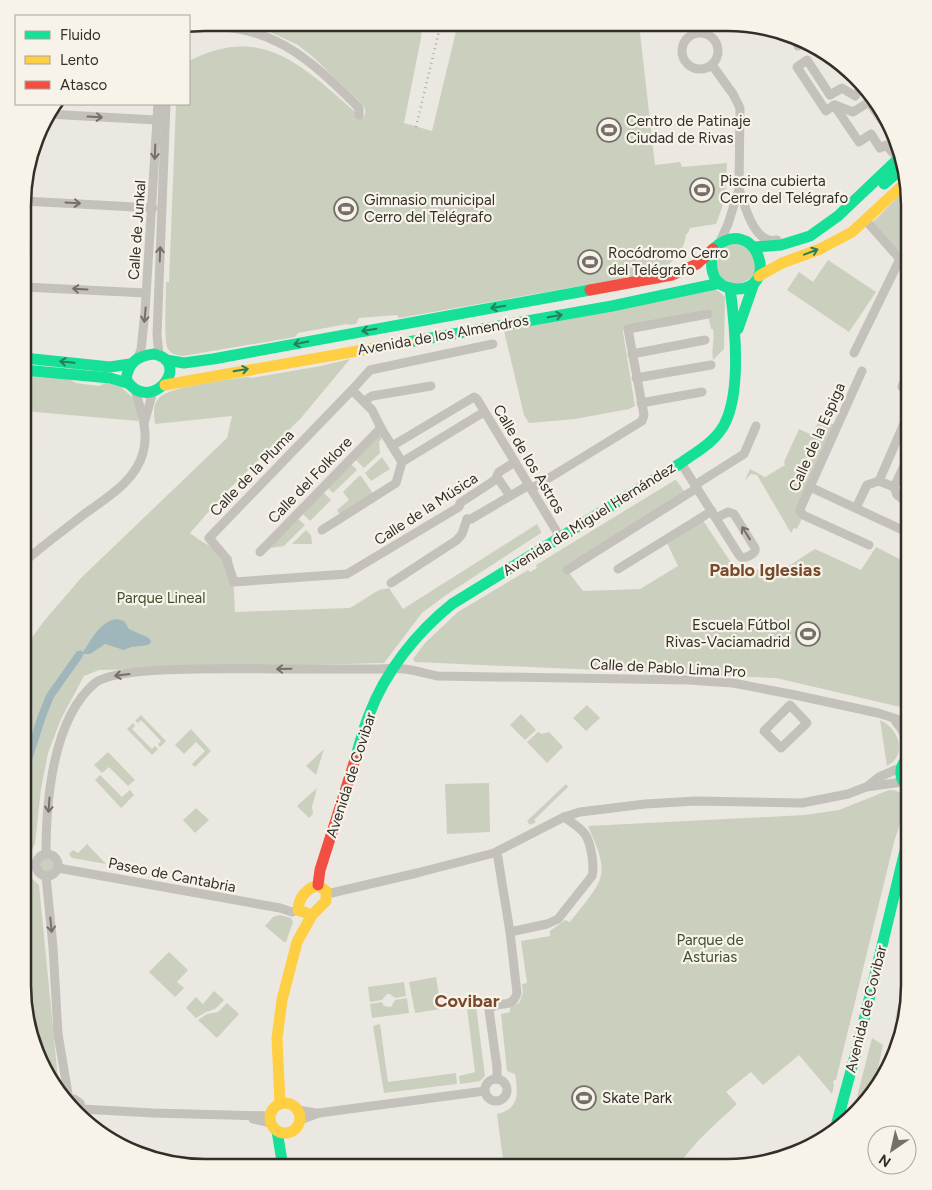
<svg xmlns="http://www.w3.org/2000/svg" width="932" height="1190" font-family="Figtree,sans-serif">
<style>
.green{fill:#cad0bd}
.water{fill:#9fb7ba}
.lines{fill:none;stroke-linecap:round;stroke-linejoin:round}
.canal{stroke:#9fb7ba;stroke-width:8}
.street{stroke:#c4c0ba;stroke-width:9}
.fast{stroke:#16e098;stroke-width:11}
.slow{stroke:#ffcf43;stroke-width:11}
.jam{stroke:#f24e42;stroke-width:11}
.rail{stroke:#aca9a4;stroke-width:2.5;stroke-dasharray:1 4;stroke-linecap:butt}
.oneway{stroke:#75706a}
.oneway2{stroke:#267e5b}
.labels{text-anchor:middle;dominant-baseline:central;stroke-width:4.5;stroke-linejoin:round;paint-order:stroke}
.poi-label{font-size:15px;fill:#342e29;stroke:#f7f3e9;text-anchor:start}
.street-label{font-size:15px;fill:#342e29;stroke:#f7f3e9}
.park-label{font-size:15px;fill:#40502f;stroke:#f7f3e9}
.quarter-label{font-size:18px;font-weight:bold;fill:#7a482b;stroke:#f7f3e9}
.rim{fill:none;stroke:#342e29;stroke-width:2.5}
</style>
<rect width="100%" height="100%" fill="#ebe8e1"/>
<g class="green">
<path d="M 269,23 L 422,23 L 421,38 L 404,123 L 432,131 L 458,23 L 639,24 L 655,165 L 680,162 L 682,167 L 727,163 L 725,199 L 716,224 L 690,228 L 688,233 L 686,234 C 684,255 671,264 654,273 L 399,318 L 397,315 L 359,318 L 356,324 L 348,325 L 347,324 L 298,333 L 295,337 L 183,356 C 176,355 170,354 167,347 C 164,340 166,293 166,282 L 169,282 L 176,104 L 189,104 L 189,61 C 265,21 307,71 361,117 L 364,117 C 366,111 366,108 361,103 L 313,57 L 298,45 L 268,31 Z"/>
<polygon points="905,190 909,205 909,246 902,254 872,223"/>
<path d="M 735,243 L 749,247 L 757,266 C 755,270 753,277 749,279 C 724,297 702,259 724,247 C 728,245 732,244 735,243 Z"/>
<polygon points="828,260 876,292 849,332 787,290 799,272 813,282"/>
<path d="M 714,289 L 720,292 L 725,297 L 724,349 L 713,360 C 711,349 715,340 713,329 L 711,329 L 707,311 L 624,327 L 623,332 L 635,406 L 629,409 L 575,419 L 529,423 L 524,415 L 504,331 Z"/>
<path d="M 350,359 L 301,418 L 226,492 L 190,533 C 203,544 217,549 232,557 L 235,612 L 350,608 L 379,590 L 389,588 L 403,609 L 537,524 L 541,531 L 541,533 L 446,595 L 422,613 L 384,663 L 99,670 L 84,676 L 61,719 L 48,753 L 41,789 L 35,844 L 25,863 L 28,875 L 39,885 L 58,1079 L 55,1085 L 47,1076 L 23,985 L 23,650 L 44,621 L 81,578 L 227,438 L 232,416 L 155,424 C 154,414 152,405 159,398 C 170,386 229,380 247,377 L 251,378 L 321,366 Z"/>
<polygon points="24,374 67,378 76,383 99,386 106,383 121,387 133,398 138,412 138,421 24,411"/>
<polygon points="820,419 835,425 828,441 802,518 797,529 794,528 791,533 757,475 751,474 745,480 750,469 765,477 785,465 784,462 799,429 812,435"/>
<polygon points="379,433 383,437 379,442 380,453 364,468 354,458"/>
<polygon points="382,457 390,469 371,481 365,473"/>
<polygon points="350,463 357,470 333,493 327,487"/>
<polygon points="359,476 361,476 374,495 341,516 337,510 349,500 343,492"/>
<polygon points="675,480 677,481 686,494 566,569 583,591 640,589 678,566 667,543 702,519 736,570 784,569 815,549 861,570 876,547 909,564 909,709 776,678 415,662 413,659 425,643 458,612 528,570 530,572 537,568 536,565"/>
<polygon points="322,491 331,500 310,521 301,512"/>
<polygon points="296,517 305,525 284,546 264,549"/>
<polygon points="306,530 311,535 312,544 292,544"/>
<polygon points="587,705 600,718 586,731 573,718"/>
<polygon points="521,714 536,730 525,740 510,725"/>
<polygon points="141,715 166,741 160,747 158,744 161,741 141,720 138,723 135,721"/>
<path d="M 880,720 C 899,729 908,754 887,766 Z"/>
<polygon points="133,723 135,726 132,729 152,749 155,746 158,749 152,755 127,729"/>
<polygon points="191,729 211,751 195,767 192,764 205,751 196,742 184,754 175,745"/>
<polygon points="538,732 542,734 549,732 563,747 547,763 527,742"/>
<polygon points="324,749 316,775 306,766"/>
<polygon points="108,752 135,780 128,786 109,767 102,773 94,765"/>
<polygon points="100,775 122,797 130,790 134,795 121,808 95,780"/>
<polygon points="489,783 490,832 447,834 445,784"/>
<polygon points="566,784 568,787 534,820 536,822 530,825 527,821"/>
<polygon points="317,788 312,807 313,814 309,818 297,806"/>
<path d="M 889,790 C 917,789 898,828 894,842 L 836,1080 L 834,1080 L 833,1084 L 834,1085 L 832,1094 L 799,1055 L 763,1085 L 751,1072 L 726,1092 L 737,1104 C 717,1123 692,1143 678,1167 L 504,1167 L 497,1114 C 520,1109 518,1093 515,1074 L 507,1071 L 501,1014 L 510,1012 L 510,1007 L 519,1003 L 523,993 L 522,984 L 527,983 L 521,941 L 550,936 L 550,931 L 565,920 L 570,922 C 578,911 597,890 600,879 C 606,862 594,841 588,826 L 805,815 L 839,810 Z"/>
<polygon points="196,808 209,820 195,833 183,820"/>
<polygon points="87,844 106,864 72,858 69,854 73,850 78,853"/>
<circle cx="47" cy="865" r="7"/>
<polygon points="280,915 291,918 293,922 286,942 284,942 265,926 273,917"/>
<polygon points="169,952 188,970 177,982 184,988 175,997 149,972"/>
<polygon points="909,959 909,997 902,1018 895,1019"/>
<polygon points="436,977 441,1009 415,1013 409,982"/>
<polygon points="404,982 406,996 395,998 390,994 387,994 382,1000 370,1002 368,987"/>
<polygon points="214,991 224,1000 215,1009 206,1012 196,1018 186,1008 196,997 203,1004"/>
<polygon points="407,998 409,1013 372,1018 370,1004 382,1002 384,1006 391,1007 395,1000"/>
<polygon points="227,1003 239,1014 217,1038 198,1020 207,1014 218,1012"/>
<polygon points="476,1006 485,1076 480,1081 460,1084 459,1076 475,1072 467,1008"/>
<polygon points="380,1024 388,1082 456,1073 457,1084 384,1093 373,1026"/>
<polygon points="872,1038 883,1045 873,1092 854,1109"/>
</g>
<path class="water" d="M 117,619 L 124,621 L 129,629 L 149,638 L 151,641 L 150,644 C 141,648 135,644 124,650 L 105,644 L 90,654 L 84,654 L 81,656 L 78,654 L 80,650 L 83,652 C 92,639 100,621 117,619 Z"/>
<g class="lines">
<g class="canal">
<polyline points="23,775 42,716 50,696 79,655"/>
<polyline points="23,946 24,933 23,917"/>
</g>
<g class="street">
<path d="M 190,27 C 268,20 307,56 359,108 L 359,115"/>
<circle cx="700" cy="51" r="18"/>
<polyline points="798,46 802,43"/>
<polyline points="712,65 733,94 740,108 739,189 728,224 719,244"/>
<polyline points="861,88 855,96 842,88 830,95 807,60 797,67 826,111 834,105 859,142 871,134 880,148 886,145 894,154 895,153"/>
<polyline points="835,105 853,112 869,102 890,131"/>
<polyline points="47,114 156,120"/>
<path d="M 739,189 C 745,206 754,245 777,240"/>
<polyline points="24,201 153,208"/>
<polyline points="869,224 900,259 909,263"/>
<polyline points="24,287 146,293"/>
<polyline points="493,344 370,370 352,390 209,538 226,558 234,582 347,574 459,507 460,503 495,480 499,472 515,462"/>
<polyline points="854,353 900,259"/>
<polyline points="632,354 705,340"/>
<polyline points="159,355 157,335 166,104"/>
<polyline points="138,357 141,350 145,312 158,104"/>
<polyline points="862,371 801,507 800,511 803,515 869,545"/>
<polyline points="636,378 711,365"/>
<polyline points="902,387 909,370"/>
<polyline points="352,390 372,410 381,428 392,446"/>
<polyline points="364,401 372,396 431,386"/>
<polyline points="641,403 702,392"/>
<polyline points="484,412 402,462 392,446 474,397 477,399 560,537"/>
<polyline points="145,420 153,391"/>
<polyline points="909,456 894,487 879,481 909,412"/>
<path d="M 681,463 L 739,555 L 742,558 C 747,557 752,556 755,551 L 755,548 L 734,514 L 728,512 L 716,518"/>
<polyline points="497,477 510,496"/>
<polyline points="695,485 744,454 756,426"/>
<polyline points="810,487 909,533"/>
<polyline points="894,487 897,495 909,504"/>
<polyline points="531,489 642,421 644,415 628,329 708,314"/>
<polyline points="856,508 867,485 879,481"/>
<polyline points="467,519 471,519 529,485"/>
<polyline points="322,530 396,483 402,462"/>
<polyline points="260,552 381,428"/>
<path d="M 23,563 C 42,546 63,531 83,515 C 106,498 135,482 143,453 C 149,432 141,410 135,390"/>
<polyline points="618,569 712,511"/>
<polyline points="567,570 697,488"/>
<polyline points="391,583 457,540 462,534 467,519"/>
<polygon points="790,705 807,723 781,748 764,731"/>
<polyline points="894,719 904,733 906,758"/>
<polyline points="868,786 879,777 900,768"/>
<circle cx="47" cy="865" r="11"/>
<path d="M 46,854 C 46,803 52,719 95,683 C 117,665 242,669 275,669 C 308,669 341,669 374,669 C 384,669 394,668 404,669 C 415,670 427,674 438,676 L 688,680 L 733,683 L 795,695 L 878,713 L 900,720 L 909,722"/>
<polyline points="58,868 280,908 292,912 298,910"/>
<polyline points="46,876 53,947 58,1034 68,1094 67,1098"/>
<polyline points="327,894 417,873 494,853 564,817 580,812 645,804 696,801 802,803 848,794 866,787 902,782"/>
<path d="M 510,932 L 547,924 L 558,919 L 592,876 C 594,869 593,864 592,856 C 588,832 584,831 564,817"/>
<circle cx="496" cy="1090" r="11"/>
<path d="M 497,1079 L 497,1067 L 489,1010 C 497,999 512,1011 517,993 L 510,932 L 497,852"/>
<polyline points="68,1099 74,1099 80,1103 82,1113"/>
<polyline points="82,1109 153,1113 270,1116"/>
<polyline points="298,1110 316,1113"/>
<polyline points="253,1119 271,1123"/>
<polyline points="300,1120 319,1113 485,1091"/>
</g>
<g class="fast">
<polyline points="884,184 900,170"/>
<polyline points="755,247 781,245 810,236 838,216 897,160"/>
<path d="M 713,249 C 755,211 782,289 737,289 C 712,288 709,269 713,250"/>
<polyline points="738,329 754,283"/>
<polyline points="408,342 612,306 720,283"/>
<path d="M 154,354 C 194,363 149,417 126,379 C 129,362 137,356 154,354 Z"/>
<polyline points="24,358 110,367 130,364"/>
<polyline points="166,360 184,363 213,359 590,290"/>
<polyline points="24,370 110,378 127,383"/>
<path d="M 909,757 C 898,766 898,779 909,788"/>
<path d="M 355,760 C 359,745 363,730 369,715 C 385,672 416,633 452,604 L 681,463 C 696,452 715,442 724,425 C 742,392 735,325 730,288"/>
<polyline points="836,1126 858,1045 909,834"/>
<polyline points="277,1131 283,1167"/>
</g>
<g class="slow">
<polyline points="759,276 782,263 820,249 852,232 904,184"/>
<polyline points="165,385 408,342"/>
<circle cx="285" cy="1118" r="15"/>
<path d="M 280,1104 L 277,1038 L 282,1000 L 297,942 L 312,915 L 326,901 L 326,891 L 318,885 C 306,889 299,897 298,910 L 312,915"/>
</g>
<g class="jam">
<polyline points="590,290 672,275 697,264 713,249"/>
<polyline points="318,885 320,870 355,760"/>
</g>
<polyline class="rail" points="416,127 441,23"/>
</g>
<defs><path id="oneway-shaft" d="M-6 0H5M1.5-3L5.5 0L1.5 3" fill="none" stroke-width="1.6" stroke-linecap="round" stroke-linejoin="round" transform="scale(1.25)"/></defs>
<g class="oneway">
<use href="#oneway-shaft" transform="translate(95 117) rotate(3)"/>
<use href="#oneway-shaft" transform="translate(155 152) rotate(92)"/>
<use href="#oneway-shaft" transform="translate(73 203) rotate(3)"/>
<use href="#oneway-shaft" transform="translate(160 254) rotate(-88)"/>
<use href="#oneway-shaft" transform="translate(80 289) rotate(-177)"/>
<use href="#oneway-shaft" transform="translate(145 315) rotate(95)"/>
<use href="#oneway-shaft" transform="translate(746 533) rotate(-122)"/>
<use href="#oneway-shaft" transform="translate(284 669) rotate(179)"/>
<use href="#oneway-shaft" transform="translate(122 675) rotate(173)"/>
<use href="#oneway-shaft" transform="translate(49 805) rotate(94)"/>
<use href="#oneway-shaft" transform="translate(51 925) rotate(84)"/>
</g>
<g class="oneway2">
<use href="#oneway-shaft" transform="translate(811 252) rotate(-21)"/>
<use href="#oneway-shaft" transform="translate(498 307) rotate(170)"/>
<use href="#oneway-shaft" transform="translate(555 316) rotate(-10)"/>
<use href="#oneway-shaft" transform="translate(369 330) rotate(171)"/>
<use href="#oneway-shaft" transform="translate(301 343) rotate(169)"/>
<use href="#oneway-shaft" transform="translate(67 362) rotate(-174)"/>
<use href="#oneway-shaft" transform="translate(241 370) rotate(-10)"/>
</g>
<defs>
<g id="stadium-ring" transform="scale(1.25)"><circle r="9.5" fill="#f7f3e9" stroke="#746f69" stroke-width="1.5"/><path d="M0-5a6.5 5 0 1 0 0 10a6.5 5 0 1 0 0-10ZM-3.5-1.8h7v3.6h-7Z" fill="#746f69"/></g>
</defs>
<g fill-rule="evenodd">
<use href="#stadium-ring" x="609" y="130"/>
<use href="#stadium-ring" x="702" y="190"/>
<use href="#stadium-ring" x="346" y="209"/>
<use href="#stadium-ring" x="590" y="262"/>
<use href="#stadium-ring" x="808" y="634"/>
<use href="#stadium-ring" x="584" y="1098"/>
</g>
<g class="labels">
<g class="poi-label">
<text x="626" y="121">Centro de Patinaje<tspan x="626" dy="17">Ciudad de Rivas</tspan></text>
<text x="720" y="181">Piscina cubierta<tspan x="720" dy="17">Cerro del Telégrafo</tspan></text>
<text x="364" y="200">Gimnasio municipal<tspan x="364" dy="17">Cerro del Telégrafo</tspan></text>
<text x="608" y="253">Rocódromo Cerro<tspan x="608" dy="17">del Telégrafo</tspan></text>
<text x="790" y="625" text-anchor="end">Escuela Fútbol<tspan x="790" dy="17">Rivas-Vaciamadrid</tspan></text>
<text x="602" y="1098">Skate Park</text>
</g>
<g class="street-label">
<text transform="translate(137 230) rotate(-86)">Calle de Junkal</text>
<text transform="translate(443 335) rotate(-10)">Avenida de los Almendros</text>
<text transform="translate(817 437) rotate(-66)">Calle de la Espiga</text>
<text transform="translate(529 459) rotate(59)">Calle de los Astros</text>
<text transform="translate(252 473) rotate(-46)">Calle de la Pluma</text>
<text transform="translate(310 480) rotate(-46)">Calle del Folklore</text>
<text transform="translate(426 509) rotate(-33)">Calle de la Música</text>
<text transform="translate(589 519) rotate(-32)">Avenida de Miguel Hernández</text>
<text transform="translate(668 668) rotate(3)">Calle de Pablo Lima Pro</text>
<text transform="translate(351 775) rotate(-72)">Avenida de Covibar</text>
<text transform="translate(172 875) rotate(11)">Paseo de Cantabria</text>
<text transform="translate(866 1009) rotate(-76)">Avenida de Covibar</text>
</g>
<g class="park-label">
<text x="161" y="598">Parque Lineal</text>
<text x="710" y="940">Parque de<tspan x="710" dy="17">Asturias</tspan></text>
</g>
<g class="quarter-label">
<text x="765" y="570">Pablo Iglesias</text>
<text x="467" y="1001">Covibar</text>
</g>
</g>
<path d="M0 0H932V1190H0ZM205 31H727A174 174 0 0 1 901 205V985A174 174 0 0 1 727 1159H205A174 174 0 0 1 31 985V205A174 174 0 0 1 205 31Z" fill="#f7f3e9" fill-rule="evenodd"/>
<path class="rim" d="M205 31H727A174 174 0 0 1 901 205V985A174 174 0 0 1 727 1159H205A174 174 0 0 1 31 985V205A174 174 0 0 1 205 31Z"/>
<rect x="15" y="15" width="175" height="90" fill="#f7f3e9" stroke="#a9a49c"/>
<rect x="25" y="31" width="25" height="8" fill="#16e098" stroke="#a9a49c"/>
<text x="60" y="40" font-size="15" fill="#342e29">Fluido</text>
<rect x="25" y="56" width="25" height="8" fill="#ffcf43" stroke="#a9a49c"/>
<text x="60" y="65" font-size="15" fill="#342e29">Lento</text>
<rect x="25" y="81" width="25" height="8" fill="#f24e42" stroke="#a9a49c"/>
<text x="60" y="90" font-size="15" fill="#342e29">Atasco</text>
<g transform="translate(892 1150) rotate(214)"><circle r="24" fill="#f7f3e9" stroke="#a9a49c"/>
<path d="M0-4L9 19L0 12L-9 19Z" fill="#746f69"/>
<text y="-8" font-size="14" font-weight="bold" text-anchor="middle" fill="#342e29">N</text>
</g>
</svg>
